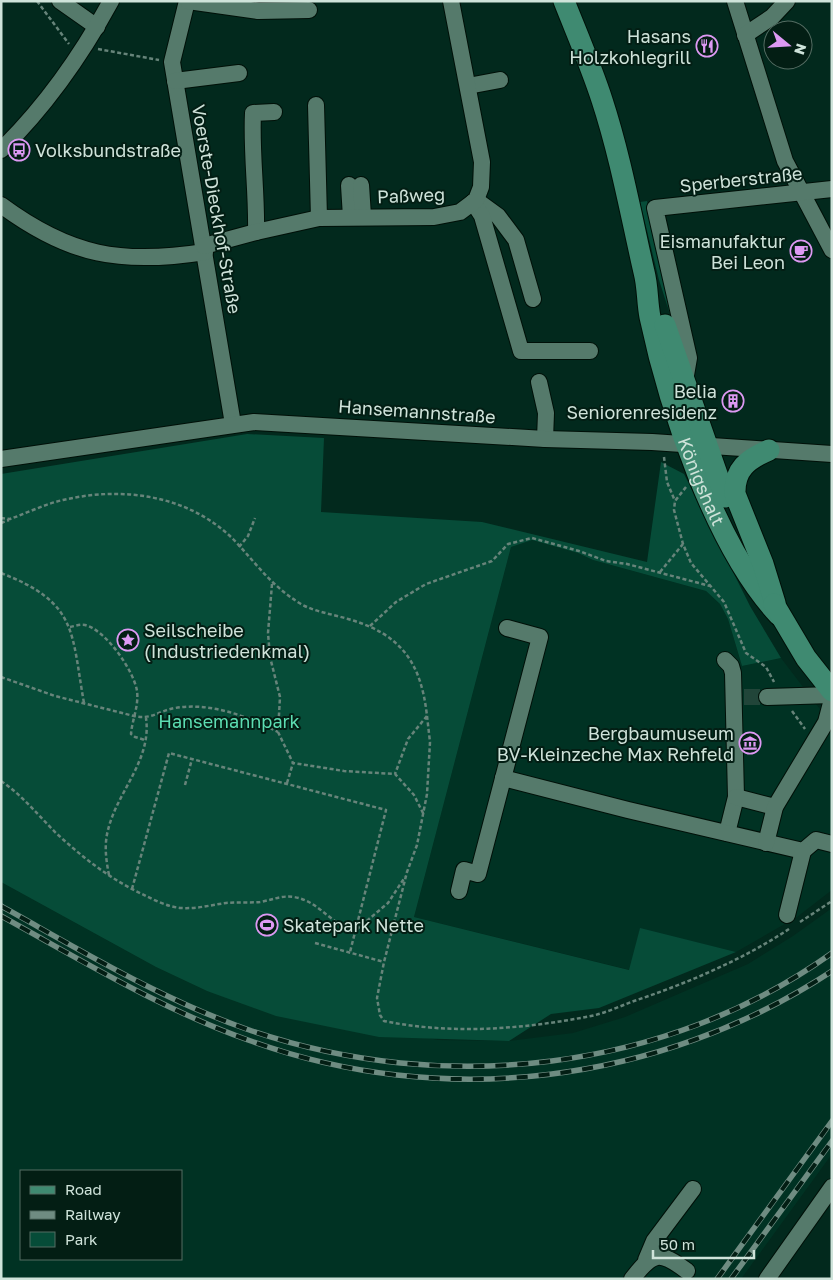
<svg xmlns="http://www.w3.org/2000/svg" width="833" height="1280" font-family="'Golos Text',sans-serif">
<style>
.built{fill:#003223;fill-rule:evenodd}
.green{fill:#064c38}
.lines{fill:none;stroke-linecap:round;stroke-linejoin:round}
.minor-tunnel{stroke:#214539;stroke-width:16;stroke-dasharray:16 8;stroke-linecap:butt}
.minor-casing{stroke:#001008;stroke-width:18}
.major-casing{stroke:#001008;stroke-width:23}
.path{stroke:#67847a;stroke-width:2.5;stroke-dasharray:4 2.5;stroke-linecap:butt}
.minor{stroke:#557a6b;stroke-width:16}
.major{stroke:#3f8a71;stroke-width:21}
.rail-casing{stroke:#6f8c82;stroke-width:5.5}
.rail{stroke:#031e14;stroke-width:4;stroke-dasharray:11;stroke-linecap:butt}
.labels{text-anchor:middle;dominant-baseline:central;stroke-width:4;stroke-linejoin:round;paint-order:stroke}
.poi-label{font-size:18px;fill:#cfe3da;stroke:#031e14;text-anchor:end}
.street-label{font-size:18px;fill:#cfe3da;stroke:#031e14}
.park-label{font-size:18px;fill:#5cdeb2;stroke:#031e14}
</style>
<rect width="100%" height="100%" fill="#02291d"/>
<g class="built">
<polygon points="531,540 578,553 593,560 706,591 720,604 728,619 742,666 781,658 832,725 832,890 797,917 736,952 640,929 630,970 414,917 511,547"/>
<path d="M 1,882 L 156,967 L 207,991 L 438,1040 L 509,1041 L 573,1033 L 625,1017 L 748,964 L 793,936 L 832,908 L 832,1154 L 741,1279 L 1,1279 ZM 21,1171 L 181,1171 L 181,1259 L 21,1259 Z"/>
</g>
<g class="green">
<polygon points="647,201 674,312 677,336 659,280 640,202"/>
<polygon points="247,434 324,438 321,512 482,522 647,562 661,462 684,474 750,606 781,658 742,666 728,619 720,604 706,591 593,560 578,553 532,540 511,547 414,917 629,970 640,928 736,952 599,1008 551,1014 509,1041 379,1037 276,1016 207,991 156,967 1,882 1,474"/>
</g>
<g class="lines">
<polyline class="minor-tunnel" points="744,697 767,697"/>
<g class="minor-casing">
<g id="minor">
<polyline points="60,1 97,27"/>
<polyline points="187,1 172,62 233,424"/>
<polyline points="188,1 258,11 309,10"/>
<polyline points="735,1 785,161 832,250"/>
<polyline points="745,35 772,17 787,1"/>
<polyline points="175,81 239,73"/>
<polyline points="468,86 500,80"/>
<polyline points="316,105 319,218"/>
<path d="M 1,150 C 46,106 81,56 111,1"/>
<polyline points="349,185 351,217"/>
<polyline points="361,185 363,216"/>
<polyline points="476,200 498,216 516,240 533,299"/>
<polyline points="473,202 482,216 521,351 590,351"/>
<path d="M 1,205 C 70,256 121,265 205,252"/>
<path d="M 256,232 C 257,192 251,153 253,113 L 274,112"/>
<polyline points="204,246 256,232 319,218 434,217 460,212 476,200 481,187 482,162 451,1"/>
<polyline points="685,381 689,358 655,208 832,189"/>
<polyline points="539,382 546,413 545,439"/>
<polyline points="1,459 254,422 545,439 652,442 832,454"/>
<polyline points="725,660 731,666 733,673 736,797 727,833"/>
<polyline points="767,697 832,695"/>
<polyline points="503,778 628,810 803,851 816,840 832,844"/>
<polyline points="736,797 775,807"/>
<polyline points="766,843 775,807 826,722 831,703 831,695"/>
<polyline points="459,891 464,870 478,874 540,637 507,628"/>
<polyline points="787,915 803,851"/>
<polyline points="646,1260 654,1241 693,1189"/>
<path d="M 632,1279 C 653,1252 659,1250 687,1271"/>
<polyline points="767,1279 832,1187"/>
</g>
</g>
<g class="major-casing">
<g id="major">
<path id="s1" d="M 564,1 C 577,34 591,66 602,100 C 620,155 631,215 644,272 C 648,287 647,302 650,317 C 669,407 716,548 779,615"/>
<polyline points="665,325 725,497"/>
<path d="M 769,450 C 748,459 734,469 735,494 L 763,564 L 775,603"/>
<polyline points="774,604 806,658 832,691"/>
</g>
</g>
<g class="path">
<polyline points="37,1 69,44"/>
<polyline points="98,49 159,60"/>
<polyline points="664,457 667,482 675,501"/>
<polyline points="686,487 675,501 674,510 683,544 691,563 724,602 746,653 766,667 774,682"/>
<path d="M 1,518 L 10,519 C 27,513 45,504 63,500 C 123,486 188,495 233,539 C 256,563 271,586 301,604 C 315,612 332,614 348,619 C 401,634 421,662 427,716 L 408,739 L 395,774"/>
<polyline points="1,523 9,520"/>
<polyline points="239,547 248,536 255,518"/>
<polyline points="660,572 683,544"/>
<path d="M 1,573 C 78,603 71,631 84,703"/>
<polyline points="272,584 268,633 270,657 280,697 278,732 293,763 344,771 395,774 414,795 424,815"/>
<polyline points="370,626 396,602 426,584 492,561 508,544 532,538 579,551 606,561 627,564 710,586"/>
<path d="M 70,627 C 75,626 80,624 85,625 C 106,630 134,671 137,691 C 139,706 132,720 131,734 L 135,737 L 145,740"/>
<path d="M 1,677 L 55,696 L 134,716 C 152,720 158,711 175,708 C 210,702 247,716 278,732"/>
<polyline points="792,711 805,729"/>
<path d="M 427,716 L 430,742 L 427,794 L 417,845 L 407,872 L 384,962 L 377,998 L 380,1015 L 384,1021 C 452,1035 524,1029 591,1016 C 606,1013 620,1006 634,1001 C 688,983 742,960 789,929"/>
<path d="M 1,781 C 22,795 38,815 56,833 C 82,857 110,879 142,894 C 154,900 168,907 181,908 C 197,909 211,905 226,903 C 237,902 249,903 260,902 C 272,900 282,895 294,897 C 320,901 332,927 356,930 L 388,903 L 405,877"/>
<polyline points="287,783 293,763"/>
<polyline points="185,785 192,759"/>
<path d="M 109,875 C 106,860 104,845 108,830 C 117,792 152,760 146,718"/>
<polyline points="132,889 169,753 386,810 350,952"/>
<polyline points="800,922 832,901"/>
<polyline points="315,943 384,962"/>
</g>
<use href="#minor" class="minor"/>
<use href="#major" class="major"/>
<g class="rail-casing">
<g id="rail">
<path d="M 1,906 C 82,951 164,1001 252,1031 C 445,1096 665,1072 832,953"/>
<path d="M 1,916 C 81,960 161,1009 248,1040 C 442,1111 660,1084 832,971"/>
<polyline points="717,1279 832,1121"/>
<polyline points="731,1279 832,1141"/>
</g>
</g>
<use href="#rail" class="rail"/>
</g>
<defs>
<g id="restaurant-ring" transform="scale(1.125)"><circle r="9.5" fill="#031e14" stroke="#dd99f3" stroke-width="1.5"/><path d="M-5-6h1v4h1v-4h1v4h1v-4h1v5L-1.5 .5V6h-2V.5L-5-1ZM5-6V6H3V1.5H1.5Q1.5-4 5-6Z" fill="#dd99f3"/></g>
<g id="bus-ring" transform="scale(1.125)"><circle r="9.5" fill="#031e14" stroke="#dd99f3" stroke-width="1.5"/><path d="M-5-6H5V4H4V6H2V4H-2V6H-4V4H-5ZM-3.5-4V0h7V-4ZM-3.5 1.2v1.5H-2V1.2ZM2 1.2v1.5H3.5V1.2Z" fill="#dd99f3"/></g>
<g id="cafe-ring" transform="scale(1.125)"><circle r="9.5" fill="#031e14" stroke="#dd99f3" stroke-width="1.5"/><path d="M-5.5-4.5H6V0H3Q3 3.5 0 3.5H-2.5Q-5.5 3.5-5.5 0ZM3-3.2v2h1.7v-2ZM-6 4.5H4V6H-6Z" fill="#dd99f3"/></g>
<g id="building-ring" transform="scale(1.125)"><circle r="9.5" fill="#031e14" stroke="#dd99f3" stroke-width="1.5"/><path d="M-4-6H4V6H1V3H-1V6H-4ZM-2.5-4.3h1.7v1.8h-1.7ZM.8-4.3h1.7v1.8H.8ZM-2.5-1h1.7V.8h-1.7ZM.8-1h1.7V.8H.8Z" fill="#dd99f3"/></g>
<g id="sight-ring" transform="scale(1.125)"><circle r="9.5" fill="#031e14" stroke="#dd99f3" stroke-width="1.5"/><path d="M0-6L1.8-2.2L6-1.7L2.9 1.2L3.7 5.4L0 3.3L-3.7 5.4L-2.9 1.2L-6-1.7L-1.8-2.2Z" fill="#dd99f3"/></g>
<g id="museum-ring" transform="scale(1.125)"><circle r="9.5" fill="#031e14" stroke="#dd99f3" stroke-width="1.5"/><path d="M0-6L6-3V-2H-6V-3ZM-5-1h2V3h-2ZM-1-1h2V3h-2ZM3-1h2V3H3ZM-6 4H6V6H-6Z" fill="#dd99f3"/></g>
<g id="stadium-ring" transform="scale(1.125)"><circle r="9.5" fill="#031e14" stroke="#dd99f3" stroke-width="1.5"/><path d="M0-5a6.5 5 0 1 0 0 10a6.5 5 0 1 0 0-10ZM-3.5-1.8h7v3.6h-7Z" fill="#dd99f3"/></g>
</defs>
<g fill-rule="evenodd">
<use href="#restaurant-ring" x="707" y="46"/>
<use href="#bus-ring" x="19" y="150"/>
<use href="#cafe-ring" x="801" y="251"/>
<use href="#building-ring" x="733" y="401"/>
<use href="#sight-ring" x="128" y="640"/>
<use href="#museum-ring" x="750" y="743"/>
<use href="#stadium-ring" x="267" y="925"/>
</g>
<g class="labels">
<g class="poi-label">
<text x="691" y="36">Hasans<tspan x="691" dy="21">Holzkohlegrill</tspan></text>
<text x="35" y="150" text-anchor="start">Volksbundstraße</text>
<text x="785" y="241">Eismanufaktur<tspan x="785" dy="21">Bei Leon</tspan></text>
<text x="717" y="391">Belia<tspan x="717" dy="21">Seniorenresidenz</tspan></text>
<text x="144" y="630" text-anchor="start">Seilscheibe<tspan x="144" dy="21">(Industriedenkmal)</tspan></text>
<text x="734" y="733">Bergbaumuseum<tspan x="734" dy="21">BV-Kleinzeche Max Rehfeld</tspan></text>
<text x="283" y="925" text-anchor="start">Skatepark Nette</text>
</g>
<g class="street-label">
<text transform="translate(741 179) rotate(-6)">Sperberstraße</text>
<text transform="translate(411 195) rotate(-2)">Paßweg</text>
<text transform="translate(217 209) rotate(80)">Voerste-Dieckhof-Straße</text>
<text transform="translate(417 411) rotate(4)">Hansemannstraße</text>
<text stroke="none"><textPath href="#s1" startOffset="501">Königshalt</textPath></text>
</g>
<g class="park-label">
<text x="229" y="721">Hansemannpark</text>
</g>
</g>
<rect width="833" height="1280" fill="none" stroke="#cfe3da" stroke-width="5"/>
<rect x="20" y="1170" width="162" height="90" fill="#031e14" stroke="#556d63"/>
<rect x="30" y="1186" width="25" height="8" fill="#3f8a71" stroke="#556d63"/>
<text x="65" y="1195" font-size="15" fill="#cfe3da">Road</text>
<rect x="30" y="1211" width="25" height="8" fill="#6f8c82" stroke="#556d63"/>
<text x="65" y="1220" font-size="15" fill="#cfe3da">Railway</text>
<rect x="30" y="1232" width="25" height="15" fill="#064c38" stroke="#556d63"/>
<text x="65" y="1245" font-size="15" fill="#cfe3da">Park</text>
<g transform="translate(788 45) rotate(108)"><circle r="24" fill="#031e14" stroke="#556d63"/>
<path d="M0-4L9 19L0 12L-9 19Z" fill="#dd99f3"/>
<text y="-8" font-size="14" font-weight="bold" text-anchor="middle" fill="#cfe3da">N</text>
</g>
<path d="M653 1250v8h101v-8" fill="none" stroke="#cfe3da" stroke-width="2.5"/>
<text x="660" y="1250" font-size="15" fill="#cfe3da" stroke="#031e14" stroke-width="4" paint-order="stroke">50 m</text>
</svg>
